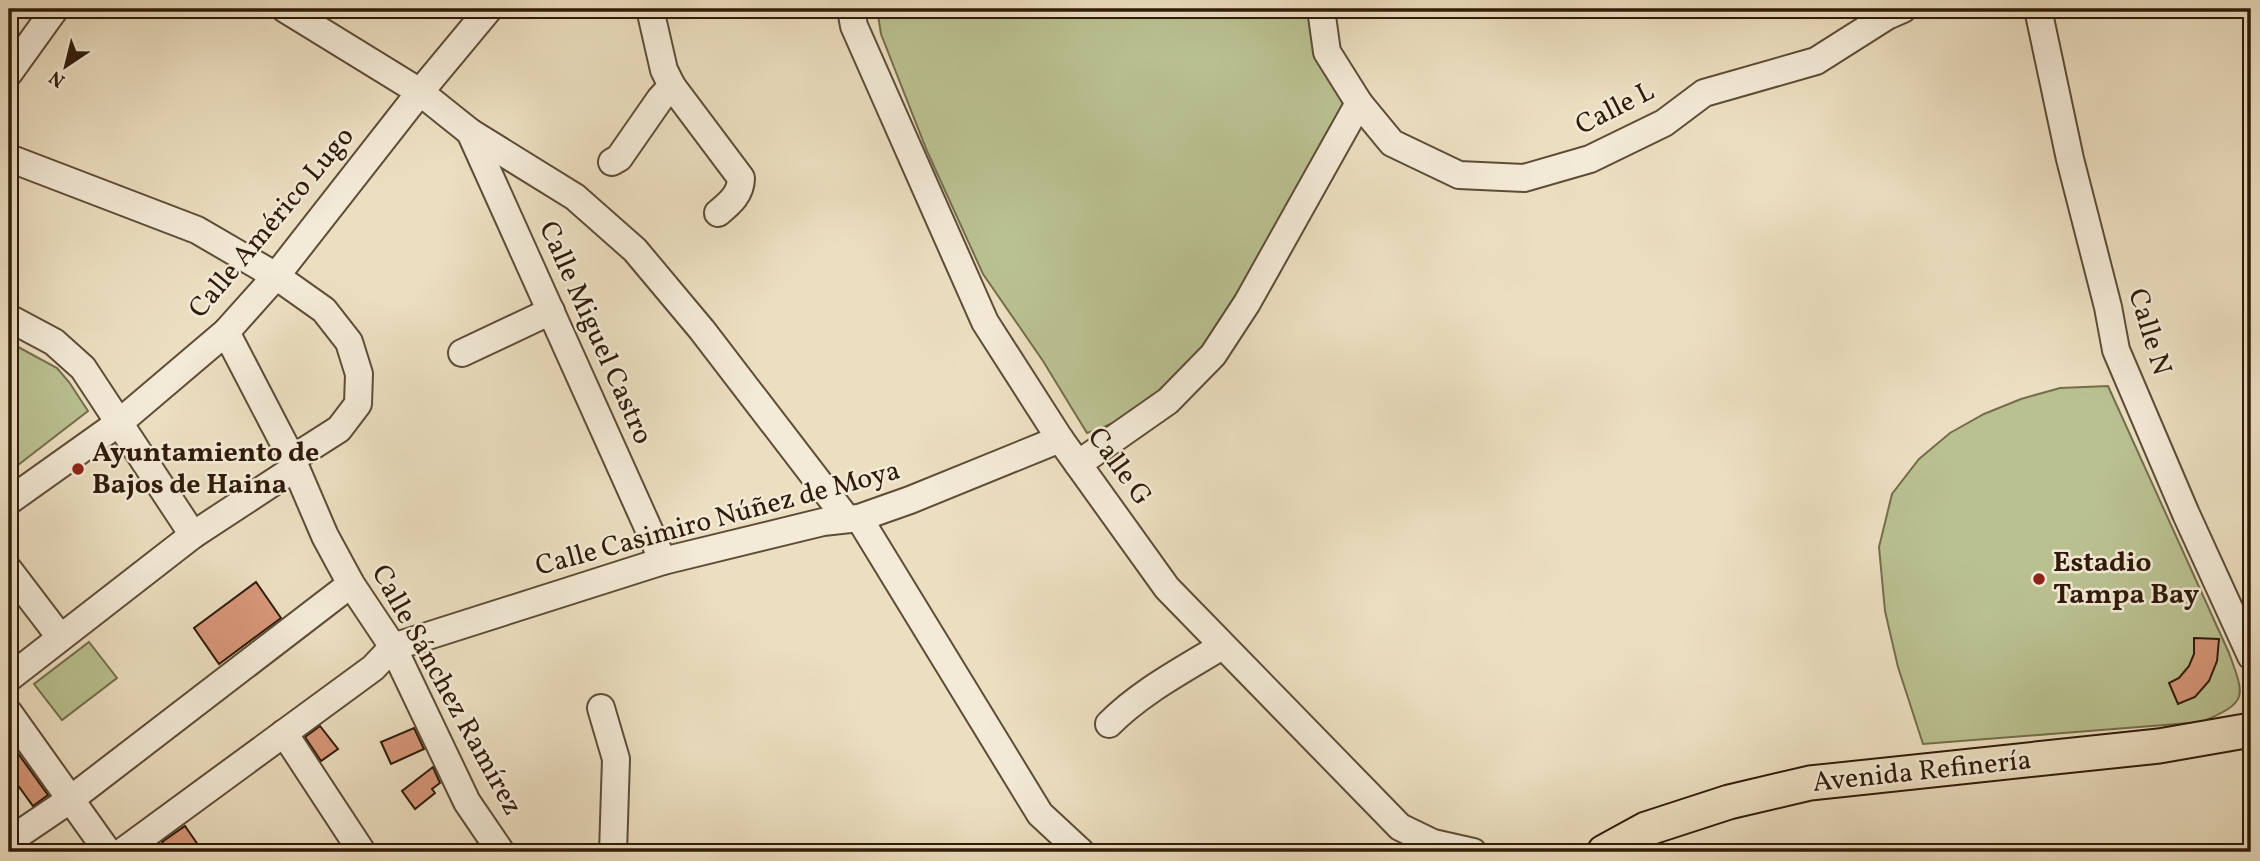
<svg xmlns="http://www.w3.org/2000/svg" width="2260" height="861" font-family="Vollkorn,serif">
<style>
.green{fill:#bac191;stroke:#746e4d;stroke-width:2}
.building{fill:#d79779;stroke:#2f1b09;stroke-width:2}
.lines{fill:none;stroke-linecap:round;stroke-linejoin:round}
.minor-casing{stroke:#5e4c37;stroke-width:30}
.major-casing{stroke:#2f1b09;stroke-width:37}
.minor{stroke:#f3ead7;stroke-width:26}
.major{stroke:#ecdfc1;stroke-width:33}
.poi-dot{fill:#8f2418;stroke:#f3ead7;stroke-width:2.5}
.labels{text-anchor:middle;dominant-baseline:central;stroke-width:5;stroke-linejoin:round;paint-order:stroke}
.street-label{font-size:28px;fill:#2f1b09;stroke:#f3ead7}
.poi-label{font-size:28px;font-weight:bold;fill:#2f1b09;stroke:#f3ead7;text-anchor:start}
</style>
<rect width="100%" height="100%" fill="#ecdfc1"/>
<filter id="stains"><feTurbulence type="fractalNoise" baseFrequency=".00286" numOctaves="4"/><feColorMatrix values="0 0 0 0 .2 0 0 0 0 .09 0 0 0 0 .02 0 0 0 .5 -.17"/></filter>
<radialGradient id="worn" r=".72"><stop offset=".6" stop-color="#630" stop-opacity="0"/><stop offset="1" stop-color="#630" stop-opacity=".3"/></radialGradient>
<g class="green">
<path d="M 877,9 L 1309,9 L 1353,103 C 1328,146 1302,189 1276,232 C 1231,308 1178,406 1087,433 L 1043,361 L 983,274 L 927,151 L 881,34 Z"/>
<polygon points="9,342 57,368 69,382 88,411 9,472"/>
<path d="M 2108,386 L 2229,653 C 2246,699 2247,702 2202,722 L 1923,744 L 1898,667 L 1885,611 L 1879,547 L 1892,494 L 1919,459 L 1950,433 L 1984,414 L 2021,399 L 2060,388 Z"/>
<polygon points="89,642 117,678 62,720 34,684"/>
</g>
<g class="building">
<polygon points="256,582 281,618 219,664 194,628"/>
<polygon points="2194,638 2219,639 2217,661 2209,681 2195,697 2178,704 2169,683 2179,678 2189,666 2194,654"/>
<polygon points="320,726 338,749 321,761 305,737"/>
<polygon points="414,728 424,749 391,764 381,742"/>
<polygon points="17,752 48,795 33,806 9,773 9,758"/>
<polygon points="433,767 440,783 432,789 435,793 415,809 402,791"/>
<polygon points="185,826 203,852 169,852 162,842"/>
</g>
<g class="lines">
<g class="minor-casing">
<g id="minor">
<polyline points="285,9 420,92 470,132 575,197 635,250 702,330 847,519"/>
<path d="M 650,9 L 664,70 L 672,86 L 741,178 C 741,194 730,203 718,213"/>
<polyline points="851,9 854,26 985,322 1060,439 1167,588 1400,827 1433,843 1473,852"/>
<polyline points="1321,9 1327,52 1359,103 1392,143 1459,175 1524,178 1590,159 1664,123 1704,93 1816,61 1887,16 1903,9"/>
<polyline points="2038,9 2070,159 2108,307 2116,350 2186,514 2251,656"/>
<polyline points="9,73 55,9"/>
<polyline points="470,132 663,561"/>
<polyline points="9,158 197,230 276,276 324,310 349,342 359,374 358,404 339,429 292,459"/>
<polyline points="612,162 619,158 660,99 672,86"/>
<polyline points="9,318 54,342 83,368 193,535"/>
<polyline points="226,332 292,459 325,536 351,584 393,647 467,802 501,852"/>
<polyline points="462,353 551,311"/>
<polyline points="1078,464 1168,401 1213,355 1247,303 1359,103"/>
<polyline points="9,501 120,422 226,332 276,276 420,92 489,9"/>
<polyline points="859,518 1040,814 1081,852"/>
<polyline points="9,570 60,637"/>
<polyline points="9,678 193,535 295,468"/>
<polyline points="601,708 616,759 613,852"/>
<polyline points="9,713 108,852"/>
<path d="M 1109,724 C 1142,691 1183,670 1222,646"/>
<polyline points="284,733 362,852"/>
<polyline points="9,841 71,799 351,584"/>
<polyline points="122,852 373,668 393,647 663,561 823,522 859,518 910,500 1060,439"/>
</g>
</g>
<g class="major-casing">
<polyline id="major" points="1604,852 1646,829 1729,802 1810,783 2159,746 2251,730"/>
</g>
<use href="#minor" class="minor"/>
<use href="#major" class="major"/>
</g>
<g class="poi-dot">
<circle cx="78" cy="469" r="7"/>
<circle cx="2039" cy="579" r="7"/>
</g>
<g class="labels">
<g class="street-label">
<text transform="translate(1615 109) rotate(-27)">Calle L</text>
<text transform="translate(272 223) rotate(-50)">Calle Américo Lugo</text>
<text transform="translate(2149 332) rotate(73)">Calle N</text>
<text transform="translate(595 333) rotate(66)">Calle Miguel Castro</text>
<text transform="translate(1119 467) rotate(54)">Calle G</text>
<text transform="translate(718 519) rotate(-15)">Calle Casimiro Núñez de Moya</text>
<text transform="translate(446 690) rotate(61)">Calle Sánchez Ramírez</text>
<text transform="translate(1922 772) rotate(-6)">Avenida Refinería</text>
</g>
<g class="poi-label">
<text x="92" y="453">Ayuntamiento de<tspan x="92" dy="32">Bajos de Haina</tspan></text>
<text x="2053" y="563">Estadio<tspan x="2053" dy="32">Tampa Bay</tspan></text>
</g>
</g>
<rect width="2260" height="861" fill="none" stroke="#ecdfc1" stroke-width="35"/>
<rect x="10" y="10" width="2239" height="840" fill="none" stroke="#2f1b09" stroke-width="3.5"/>
<rect x="18" y="18" width="2225" height="826" fill="none" stroke="#2f1b09" stroke-width="2"/>
<g transform="translate(66 66) rotate(215)" stroke="#f3ead7" stroke-width="5" paint-order="stroke">
<path d="M0-5L12 26L0 18L-12 26Z" fill="#2f1b09"/>
<text y="-10" font-size="19" font-weight="bold" text-anchor="middle" fill="#2f1b09">N</text>
</g>
<rect width="100%" height="100%" filter="url(#stains)"/>
<rect width="100%" height="100%" fill="url(#worn)"/>
</svg>
